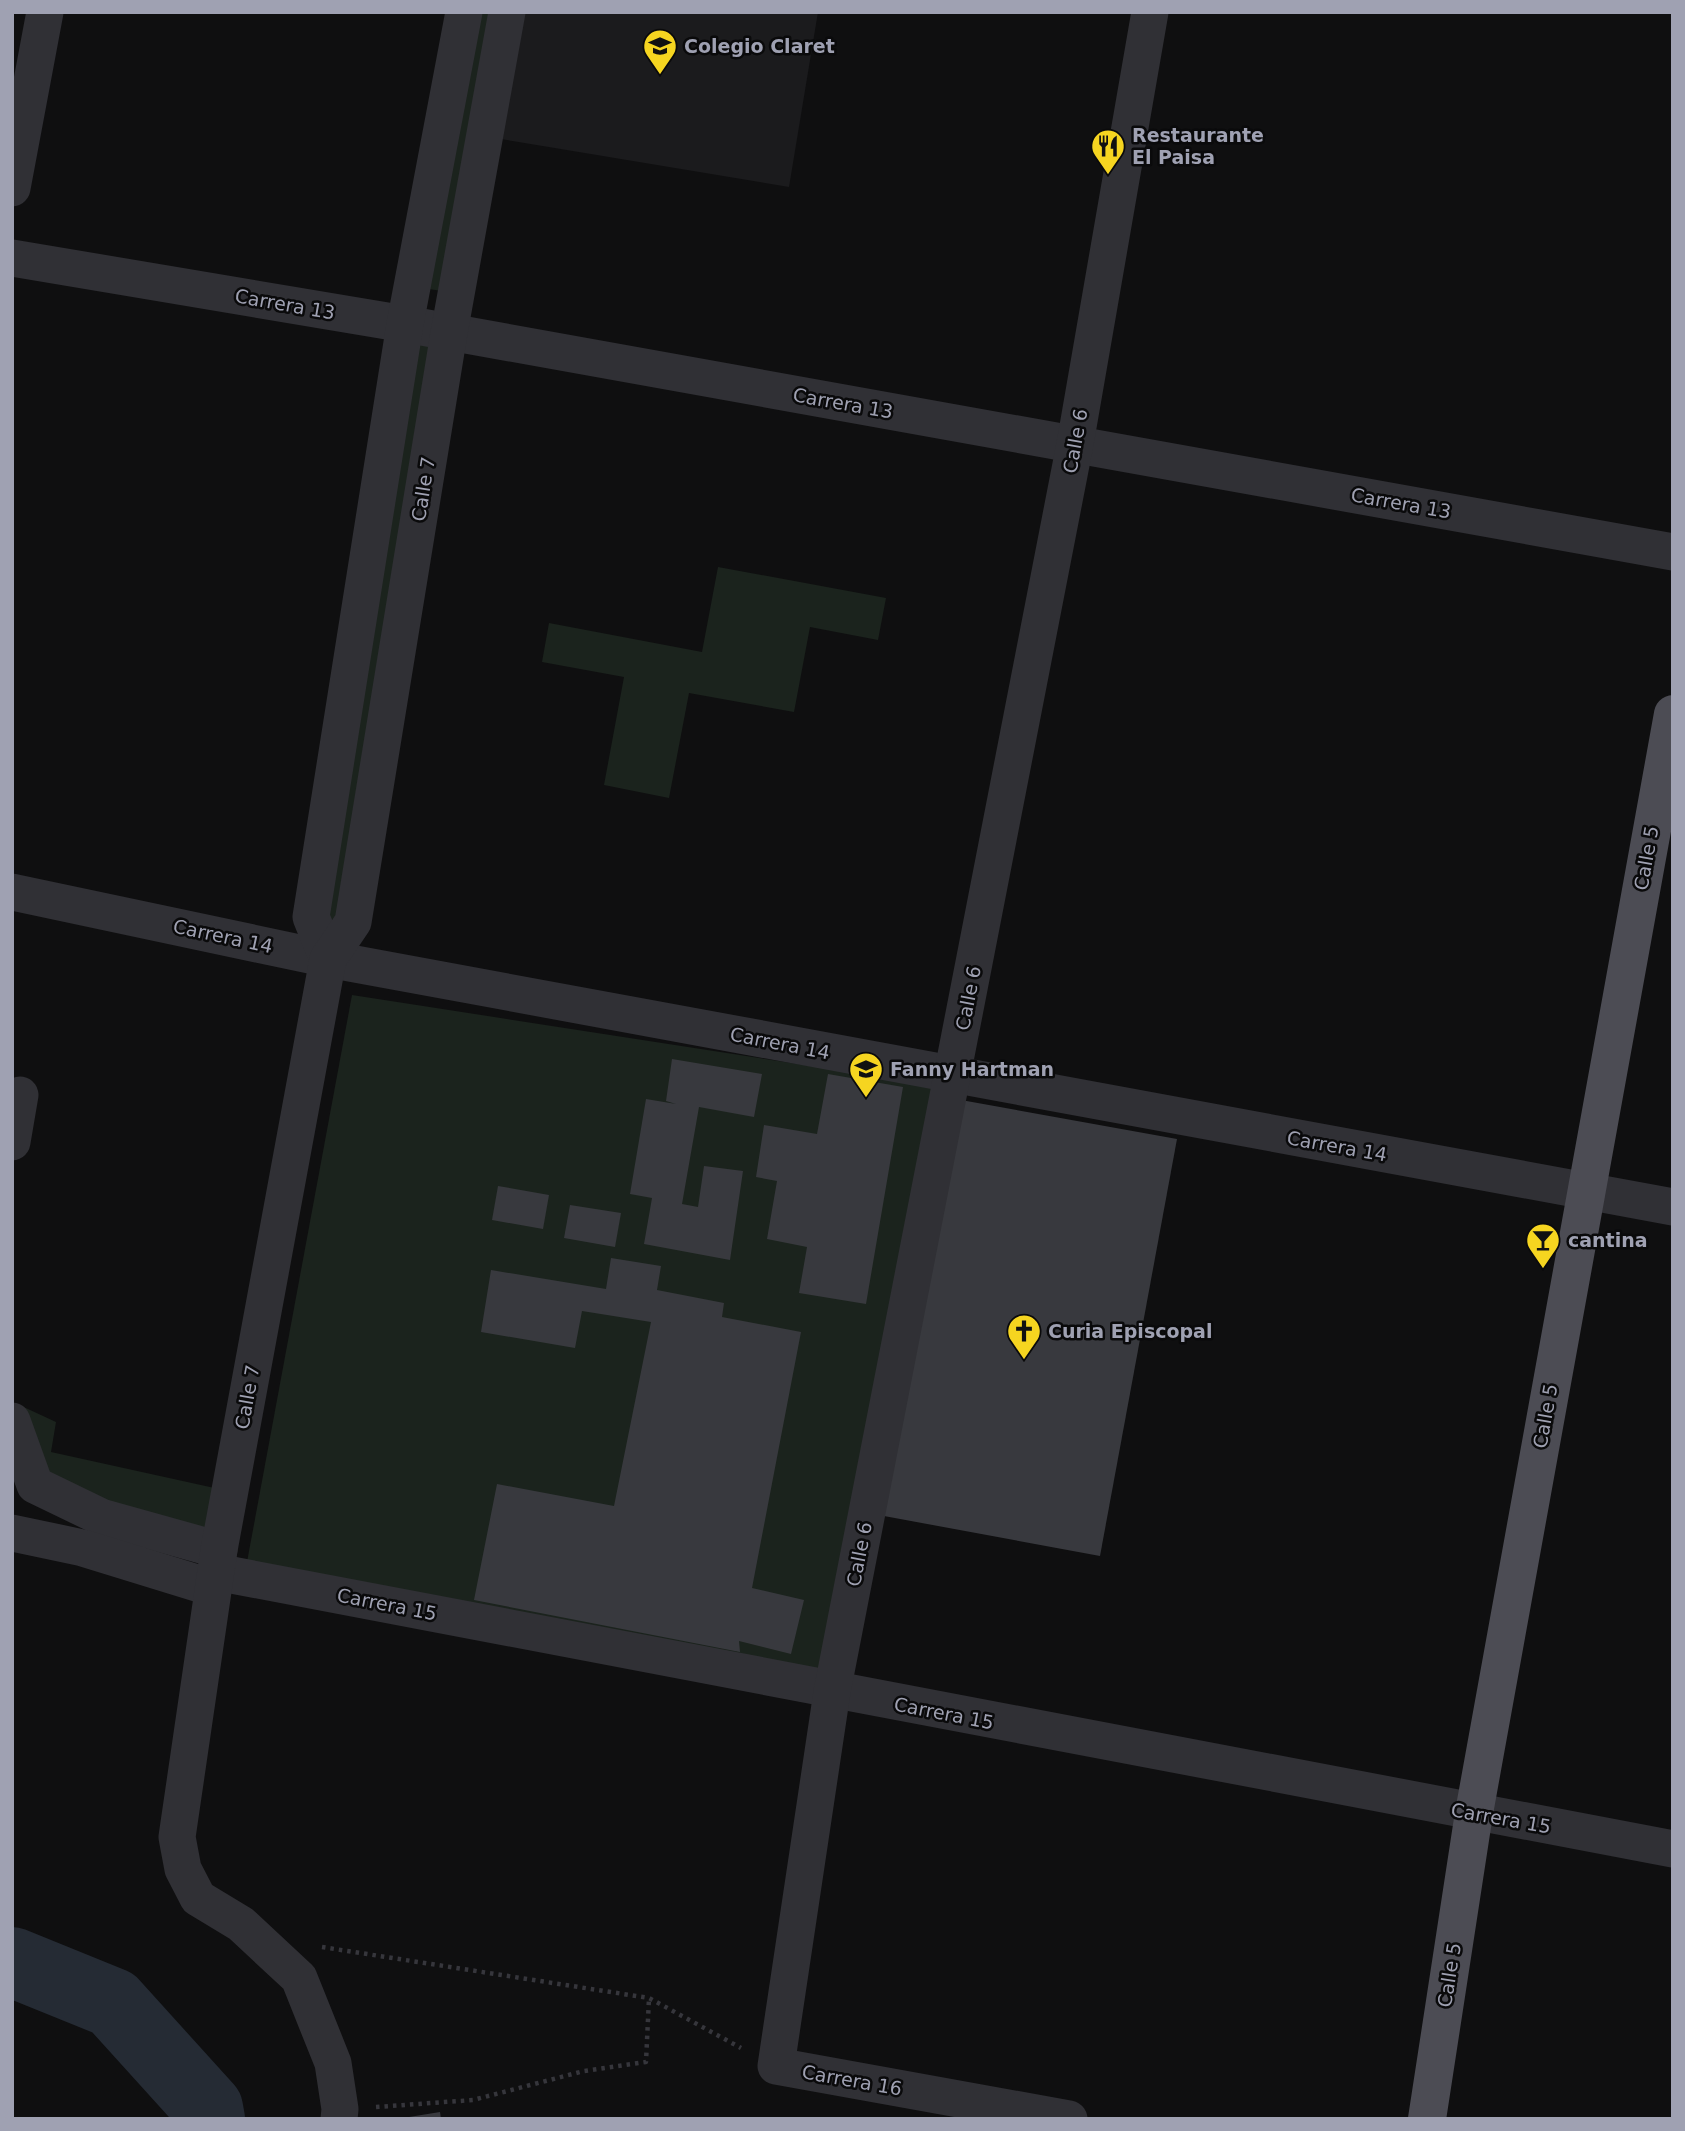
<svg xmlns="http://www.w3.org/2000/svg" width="1685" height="2131" font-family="'DejaVu Sans',sans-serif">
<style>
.built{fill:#1b1b1d}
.green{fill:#1b231d}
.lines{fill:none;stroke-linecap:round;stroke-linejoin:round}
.river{stroke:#252b34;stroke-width:70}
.building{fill:#38393e}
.path{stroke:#36363c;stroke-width:4.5;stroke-dasharray:3.5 5;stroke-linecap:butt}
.street{stroke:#303035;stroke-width:37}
.primary{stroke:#4c4c54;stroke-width:38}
.labels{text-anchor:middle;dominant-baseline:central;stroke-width:5;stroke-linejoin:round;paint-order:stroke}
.poi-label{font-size:19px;font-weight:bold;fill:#9fa1b2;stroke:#0a0a0b;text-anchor:start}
.street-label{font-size:19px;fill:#9fa1b2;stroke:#0a0a0b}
</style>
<rect width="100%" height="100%" fill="#0f0f10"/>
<polygon class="built" points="522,12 818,12 789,187 501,139"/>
<g class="green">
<polygon points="474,12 495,12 442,291 422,288"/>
<polygon points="415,344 436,347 338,921 322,917"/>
<polygon points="718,567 886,598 878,640 810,627 794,712 689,693 669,798 604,785 624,677 542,662 549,623 702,652"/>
<polygon points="352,995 940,1086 823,1676 247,1562"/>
<polygon points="15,1403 56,1422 51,1452 219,1489 210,1538 42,1480"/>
</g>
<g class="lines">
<polyline class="river" points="12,1962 113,2003 208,2108 210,2119"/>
</g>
<g class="building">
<polygon points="672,1059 762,1074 754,1117 699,1107 682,1204 698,1207 704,1166 743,1171 730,1260 644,1244 652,1198 630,1194 646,1099 676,1104 666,1101"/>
<polygon points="828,1074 903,1087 866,1304 799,1293 807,1247 767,1239 777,1181 756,1177 764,1125 817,1134"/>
<polygon points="961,1100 1177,1139 1100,1556 884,1516"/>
<polygon points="498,1186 549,1195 543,1229 492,1220"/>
<polygon points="570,1205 621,1213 615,1247 564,1238"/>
<polygon points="611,1258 661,1266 657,1290 724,1303 722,1317 801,1332 752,1588 804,1600 791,1654 739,1641 740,1652 474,1600 497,1484 614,1506 651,1322 582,1311 575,1348 481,1332 491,1270 606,1289"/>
<polygon points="440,2112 441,2119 409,2119 409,2117"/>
</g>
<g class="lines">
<g class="path">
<polyline points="322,1947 649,1998 741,2048"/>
<polyline points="376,2107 473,2100 584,2071 646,2062 649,1998"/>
</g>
<g class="street">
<polyline points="12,188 45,12"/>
<polyline points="12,258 405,324 1673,552"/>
<polyline points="12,892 328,959 1673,1207"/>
<polyline points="328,959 311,917 405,324 464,12"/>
<polyline points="12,1142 20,1095"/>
<polyline points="12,1421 35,1485 101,1517 219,1550"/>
<polyline points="12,1533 83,1548 213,1588"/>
<polyline points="216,1572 1673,1849"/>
<polyline points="339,2119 340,2109 333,2063 299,1978 241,1924 198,1898 183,1869 177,1837 219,1550 328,959 353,922 449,333 507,12"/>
<polyline points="1069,2119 776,2066 832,1692 1075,444 1150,12"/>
</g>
<polyline class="primary" points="1427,2119 1474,1813 1673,714"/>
</g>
<defs>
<g id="school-pin" transform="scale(1.75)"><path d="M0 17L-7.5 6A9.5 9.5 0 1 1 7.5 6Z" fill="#f6d520" stroke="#0a0a0b"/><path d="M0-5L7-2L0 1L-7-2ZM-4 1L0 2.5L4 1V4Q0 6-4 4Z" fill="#111"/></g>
<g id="restaurant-pin" transform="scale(1.75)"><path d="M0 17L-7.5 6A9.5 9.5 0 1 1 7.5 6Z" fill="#f6d520" stroke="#0a0a0b"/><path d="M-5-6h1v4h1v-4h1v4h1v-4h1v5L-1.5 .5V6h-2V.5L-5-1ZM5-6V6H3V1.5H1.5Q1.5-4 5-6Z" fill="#111"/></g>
<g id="bar-pin" transform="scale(1.75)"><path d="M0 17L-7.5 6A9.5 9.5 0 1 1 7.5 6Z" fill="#f6d520" stroke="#0a0a0b"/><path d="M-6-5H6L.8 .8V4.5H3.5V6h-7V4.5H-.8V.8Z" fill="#111"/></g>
<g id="church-pin" transform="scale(1.75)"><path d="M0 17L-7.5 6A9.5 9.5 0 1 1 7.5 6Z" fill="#f6d520" stroke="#0a0a0b"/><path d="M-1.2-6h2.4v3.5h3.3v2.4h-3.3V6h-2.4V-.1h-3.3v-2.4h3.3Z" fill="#111"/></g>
</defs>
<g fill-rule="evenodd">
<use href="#school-pin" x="660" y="46"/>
<use href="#restaurant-pin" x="1108" y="146"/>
<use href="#school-pin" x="866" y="1069"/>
<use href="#bar-pin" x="1543" y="1240"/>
<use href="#church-pin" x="1024" y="1331"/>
</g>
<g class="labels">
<g class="poi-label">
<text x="684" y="46">Colegio Claret</text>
<text x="1132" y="135">Restaurante<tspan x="1132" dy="22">El Paisa</tspan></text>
<text x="890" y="1069">Fanny Hartman</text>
<text x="1568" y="1240">cantina</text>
<text x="1048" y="1331">Curia Episcopal</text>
</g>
<g class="street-label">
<text transform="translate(285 304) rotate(10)">Carrera 13</text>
<text transform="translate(843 403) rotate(10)">Carrera 13</text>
<text transform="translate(1075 441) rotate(-80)">Calle 6</text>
<text transform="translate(423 489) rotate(-81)">Calle 7</text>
<text transform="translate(1401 503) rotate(10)">Carrera 13</text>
<text transform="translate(1646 858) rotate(-80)">Calle 5</text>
<text transform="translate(223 936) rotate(12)">Carrera 14</text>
<text transform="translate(968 998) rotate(-79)">Calle 6</text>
<text transform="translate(780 1043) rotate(11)">Carrera 14</text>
<text transform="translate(1337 1146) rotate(10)">Carrera 14</text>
<text transform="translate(247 1397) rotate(-80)">Calle 7</text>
<text transform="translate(1545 1416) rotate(-80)">Calle 5</text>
<text transform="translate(859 1554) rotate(-79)">Calle 6</text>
<text transform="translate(387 1604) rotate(11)">Carrera 15</text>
<text transform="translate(944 1713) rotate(11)">Carrera 15</text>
<text transform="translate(1501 1818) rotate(10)">Carrera 15</text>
<text transform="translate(1449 1975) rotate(-81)">Calle 5</text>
<text transform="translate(852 2080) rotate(10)">Carrera 16</text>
</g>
</g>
<rect width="1685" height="2131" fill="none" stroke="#9fa1b2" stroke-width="28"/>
</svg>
